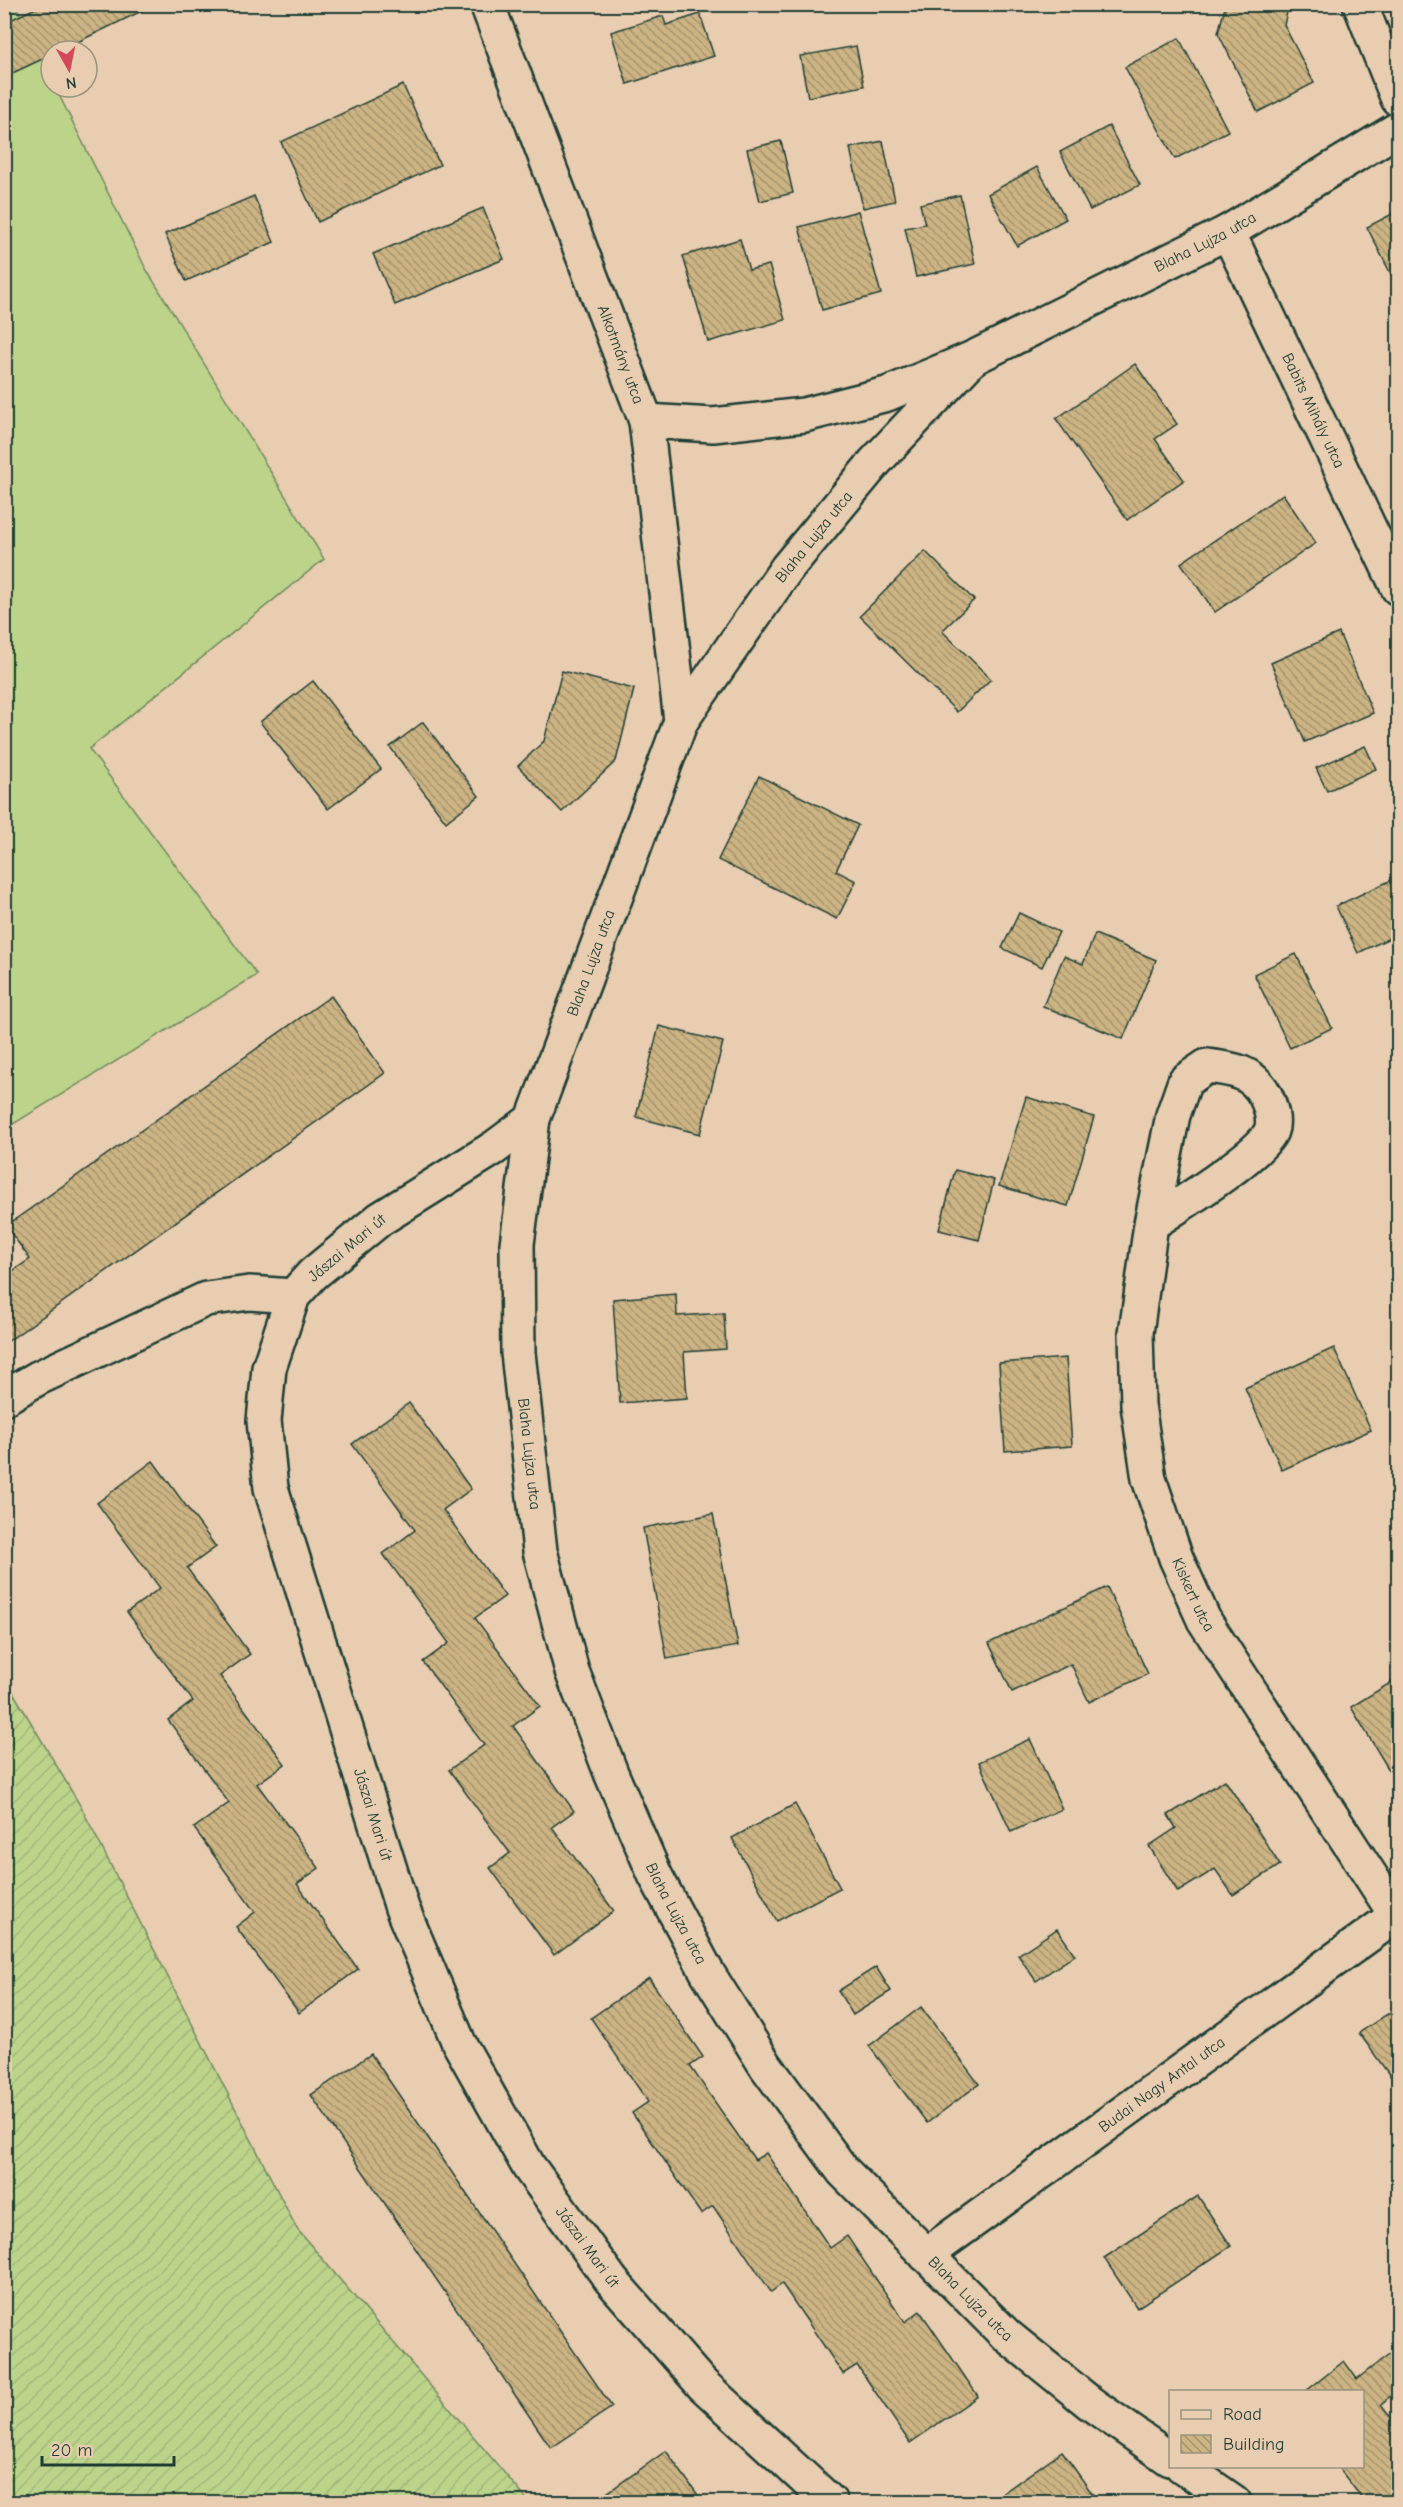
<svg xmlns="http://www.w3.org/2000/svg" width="1403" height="2507" font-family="'Comic Neue',sans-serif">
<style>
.grass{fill:#bcd48a;stroke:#6e885f;stroke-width:1.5}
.garden{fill:url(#garden-furrows);stroke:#6e885f;stroke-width:1.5}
.building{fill:url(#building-back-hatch);stroke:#1f3d34;stroke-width:1.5}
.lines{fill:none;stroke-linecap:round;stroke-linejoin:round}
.minor-casing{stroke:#1f3d34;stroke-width:38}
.minor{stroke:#e9cdb0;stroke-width:33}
.labels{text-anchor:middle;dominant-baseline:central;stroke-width:4.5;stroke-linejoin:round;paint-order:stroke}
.street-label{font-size:16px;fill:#1f3d34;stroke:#e9cdb0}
</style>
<defs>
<pattern id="garden-furrows" width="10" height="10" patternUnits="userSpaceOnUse" patternTransform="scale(1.5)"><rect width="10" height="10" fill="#bcd48a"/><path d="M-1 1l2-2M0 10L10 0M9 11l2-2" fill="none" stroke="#a1b778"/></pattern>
<pattern id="building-back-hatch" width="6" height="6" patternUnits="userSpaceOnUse" patternTransform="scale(1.5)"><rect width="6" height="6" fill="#cdb484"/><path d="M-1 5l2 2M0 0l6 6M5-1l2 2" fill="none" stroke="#a6946d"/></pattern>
</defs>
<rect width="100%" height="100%" fill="#e9cdb0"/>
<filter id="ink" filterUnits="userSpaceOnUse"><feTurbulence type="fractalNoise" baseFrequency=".0167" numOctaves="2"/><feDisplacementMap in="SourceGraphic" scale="12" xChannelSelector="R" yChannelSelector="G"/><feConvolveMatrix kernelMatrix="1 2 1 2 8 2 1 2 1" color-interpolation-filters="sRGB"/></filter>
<g filter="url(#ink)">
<polygon class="grass" points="15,4 51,78 51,87 55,87 146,269 324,559 89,749 257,975 5,1129 4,5"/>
<polygon class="garden" points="4,1677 81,1807 297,2229 529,2502 5,2502"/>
<g class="building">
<polygon points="44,4 156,4 59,51 51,51 51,55 4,77 4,23"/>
<polygon points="1226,4 1289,4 1284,25 1314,83 1258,112 1218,33"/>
<polygon points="700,14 714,56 627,84 611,32 663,16 666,25"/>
<polygon points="1179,38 1228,131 1175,159 1125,67"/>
<polygon points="856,46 864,86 808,97 800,56"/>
<polygon points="403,85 440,165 318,222 281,142"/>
<polygon points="1109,126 1140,185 1090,210 1060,152"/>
<polygon points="781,141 793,193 760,201 747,149"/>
<polygon points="883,141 895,201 863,208 850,148"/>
<polygon points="1037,167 1066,219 1017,246 988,194"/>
<polygon points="960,195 975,264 916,277 905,228 925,224 920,204"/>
<polygon points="254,196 274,242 186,281 165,234"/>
<polygon points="483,208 504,259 395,305 373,254"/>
<polygon points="858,211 881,294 822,310 799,227"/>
<polygon points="1398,211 1398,288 1367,227"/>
<polygon points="740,239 749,270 769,265 785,320 708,342 683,256"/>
<polygon points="1135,364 1177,424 1155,439 1184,480 1127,520 1056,419"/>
<polygon points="1283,494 1316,543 1215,612 1181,563"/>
<polygon points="925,551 974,600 942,631 991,679 957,712 860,616"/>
<polygon points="1339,633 1373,713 1305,742 1271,663"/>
<polygon points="562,671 634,689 616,761 562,812 518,766 544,741"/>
<polygon points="313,681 381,769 328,809 260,722"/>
<polygon points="423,722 479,796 446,822 390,747"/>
<polygon points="1365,746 1376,769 1327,791 1316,768"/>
<polygon points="759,776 858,825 836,871 856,881 837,919 718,860"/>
<polygon points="1398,877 1398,934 1358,953 1336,906"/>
<polygon points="1019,913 1059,932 1042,967 1002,948"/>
<polygon points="1095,934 1156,960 1123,1039 1043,1006 1064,956 1083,964"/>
<polygon points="1296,954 1332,1028 1290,1048 1254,974"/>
<polygon points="331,996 385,1073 4,1344 4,1277 30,1259 6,1226"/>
<polygon points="659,1026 723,1042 700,1134 636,1117"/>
<polygon points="1026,1097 1094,1117 1068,1206 999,1186"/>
<polygon points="955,1170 994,1180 979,1240 939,1230"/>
<polygon points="676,1294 677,1316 724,1313 726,1349 684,1352 687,1398 620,1403 613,1299"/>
<polygon points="1334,1348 1371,1430 1282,1470 1245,1388"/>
<polygon points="1066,1358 1072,1446 1005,1451 999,1363"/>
<polygon points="409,1403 471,1489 443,1510 505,1596 475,1618 540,1706 513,1726 574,1811 552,1827 614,1911 554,1955 490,1868 510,1853 449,1770 484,1745 423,1662 449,1643 383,1554 415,1530 352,1444"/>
<polygon points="153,1461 216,1547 187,1568 250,1654 220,1676 285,1764 257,1784 319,1868 297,1884 358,1969 299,2013 236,1927 255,1912 194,1828 229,1803 168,1720 193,1701 127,1612 160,1588 97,1503"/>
<polygon points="713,1514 738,1646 667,1659 643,1528"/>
<polygon points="1107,1587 1148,1674 1089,1702 1071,1664 1012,1692 989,1643"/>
<polygon points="1398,1678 1398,1785 1351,1707"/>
<polygon points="1030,1739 1062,1809 1011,1832 979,1762"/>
<polygon points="1225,1780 1280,1865 1233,1895 1215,1869 1178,1892 1149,1846 1176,1828 1168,1815"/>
<polygon points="795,1804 840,1888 777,1921 732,1838"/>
<polygon points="1057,1929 1075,1955 1036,1981 1018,1955"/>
<polygon points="876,1967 891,1991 853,2015 838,1991"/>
<polygon points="649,1978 703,2057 690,2066 755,2160 766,2153 830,2248 847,2236 905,2322 920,2311 978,2396 910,2443 857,2365 843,2374 782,2284 771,2292 713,2206 701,2214 632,2113 648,2102 591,2018"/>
<polygon points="921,2007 979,2084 927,2123 869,2046"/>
<polygon points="1398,2007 1398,2087 1359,2033"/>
<polygon points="371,2054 612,2407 551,2448 311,2095"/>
<polygon points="1198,2196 1231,2246 1137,2308 1104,2258"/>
<polygon points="1393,2351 1398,2358 1398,2390 1381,2404 1398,2427 1398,2502 1365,2502 1337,2466 1362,2466 1362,2392 1305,2392 1344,2361 1357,2379"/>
<polygon points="666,2451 703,2502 614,2502 607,2493"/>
<polygon points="1062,2451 1098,2502 1010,2502 1003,2493"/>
</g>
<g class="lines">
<g class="minor-casing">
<g id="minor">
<path id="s1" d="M 487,4 L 646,421 L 681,721"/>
<polyline points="1360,4 1398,99"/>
<path id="s2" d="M 1228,232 L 1398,588"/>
<path id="s3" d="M 973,358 L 875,462 L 787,568 L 681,721 L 533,1119 L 517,1244 L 518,1353 L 540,1551 L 572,1671 L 611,1773 L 655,1875 L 707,1972 L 766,2066 L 843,2171 L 1006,2335 L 1090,2403 L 1170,2459"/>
<path id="s4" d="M 646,421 L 713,425 L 804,415 L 887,394 L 973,358 L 1228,232 L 1398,129"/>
<path id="s5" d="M 533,1119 L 494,1148 L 380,1219 L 313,1274 L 293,1296 L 269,1368 L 264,1421 L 271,1488 L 402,1908 L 459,2043 L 529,2167 L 611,2280 L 702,2384 L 830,2502"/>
<path id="s6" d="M 1151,1224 C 1176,1207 1261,1155 1271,1131 C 1275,1121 1270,1104 1265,1095 C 1252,1071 1232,1069 1207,1066 L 1185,1081 L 1173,1115 L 1151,1224 L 1136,1333 L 1138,1405 L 1149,1479 L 1176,1558 L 1204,1620 L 1396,1915"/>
<polyline points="4,1398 38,1378 206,1299 249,1293 293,1296"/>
<path id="s7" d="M 926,2255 L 1398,1914"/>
<polyline points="1182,2466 1234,2502"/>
</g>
</g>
<use href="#minor" class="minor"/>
</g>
</g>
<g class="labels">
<g class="street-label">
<text stroke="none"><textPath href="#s4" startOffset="597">Blaha Lujza utca</textPath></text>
<text stroke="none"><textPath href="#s1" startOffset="375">Alkotmány utca</textPath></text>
<text stroke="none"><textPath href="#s2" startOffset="198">Babits Mihály utca</textPath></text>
<text transform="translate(814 537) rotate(-51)">Blaha Lujza utca</text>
<text transform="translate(591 963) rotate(-70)">Blaha Lujza utca</text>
<text transform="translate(347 1248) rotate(-40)">Jászai Mari út</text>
<text stroke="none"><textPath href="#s3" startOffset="1228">Blaha Lujza utca</textPath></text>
<text stroke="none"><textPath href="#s6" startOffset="813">Kiskert utca</textPath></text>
<text stroke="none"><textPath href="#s5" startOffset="838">Jászai Mari út</textPath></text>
<text stroke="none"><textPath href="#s3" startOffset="1714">Blaha Lujza utca</textPath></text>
<text stroke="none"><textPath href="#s7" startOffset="291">Budai Nagy Antal utca</textPath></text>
<text stroke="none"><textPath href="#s5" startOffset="1324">Jászai Mari út</textPath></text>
<text stroke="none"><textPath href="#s3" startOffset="2202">Blaha Lujza utca</textPath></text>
</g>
</g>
<rect width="1403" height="2507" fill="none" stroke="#e9cdb0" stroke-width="24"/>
<rect x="12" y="12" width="1379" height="2483" fill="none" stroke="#1f3d34" stroke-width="2" filter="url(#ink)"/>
<rect x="1169" y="2390" width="195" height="78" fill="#e9cdb0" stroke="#98937e" stroke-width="1.5"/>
<rect x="1181" y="2410" width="30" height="9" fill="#e9cdb0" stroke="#98937e" stroke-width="1.5"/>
<text x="1223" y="2420" font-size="18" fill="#1f3d34">Road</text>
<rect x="1181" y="2435" width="30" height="18" fill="url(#building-back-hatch)" stroke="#98937e" stroke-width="1.5"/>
<text x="1223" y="2450" font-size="18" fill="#1f3d34">Building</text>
<g transform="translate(69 69) rotate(171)"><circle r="28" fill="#e9cdb0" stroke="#98937e" stroke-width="1.5"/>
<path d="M0-4.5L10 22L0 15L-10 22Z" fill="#d1495b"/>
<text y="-9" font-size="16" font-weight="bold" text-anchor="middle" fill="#1f3d34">N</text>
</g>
<path d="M42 2456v9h132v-9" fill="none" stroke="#1f3d34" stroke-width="3"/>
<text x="51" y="2456" font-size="18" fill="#1f3d34" stroke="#e9cdb0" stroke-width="4.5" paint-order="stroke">20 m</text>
</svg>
